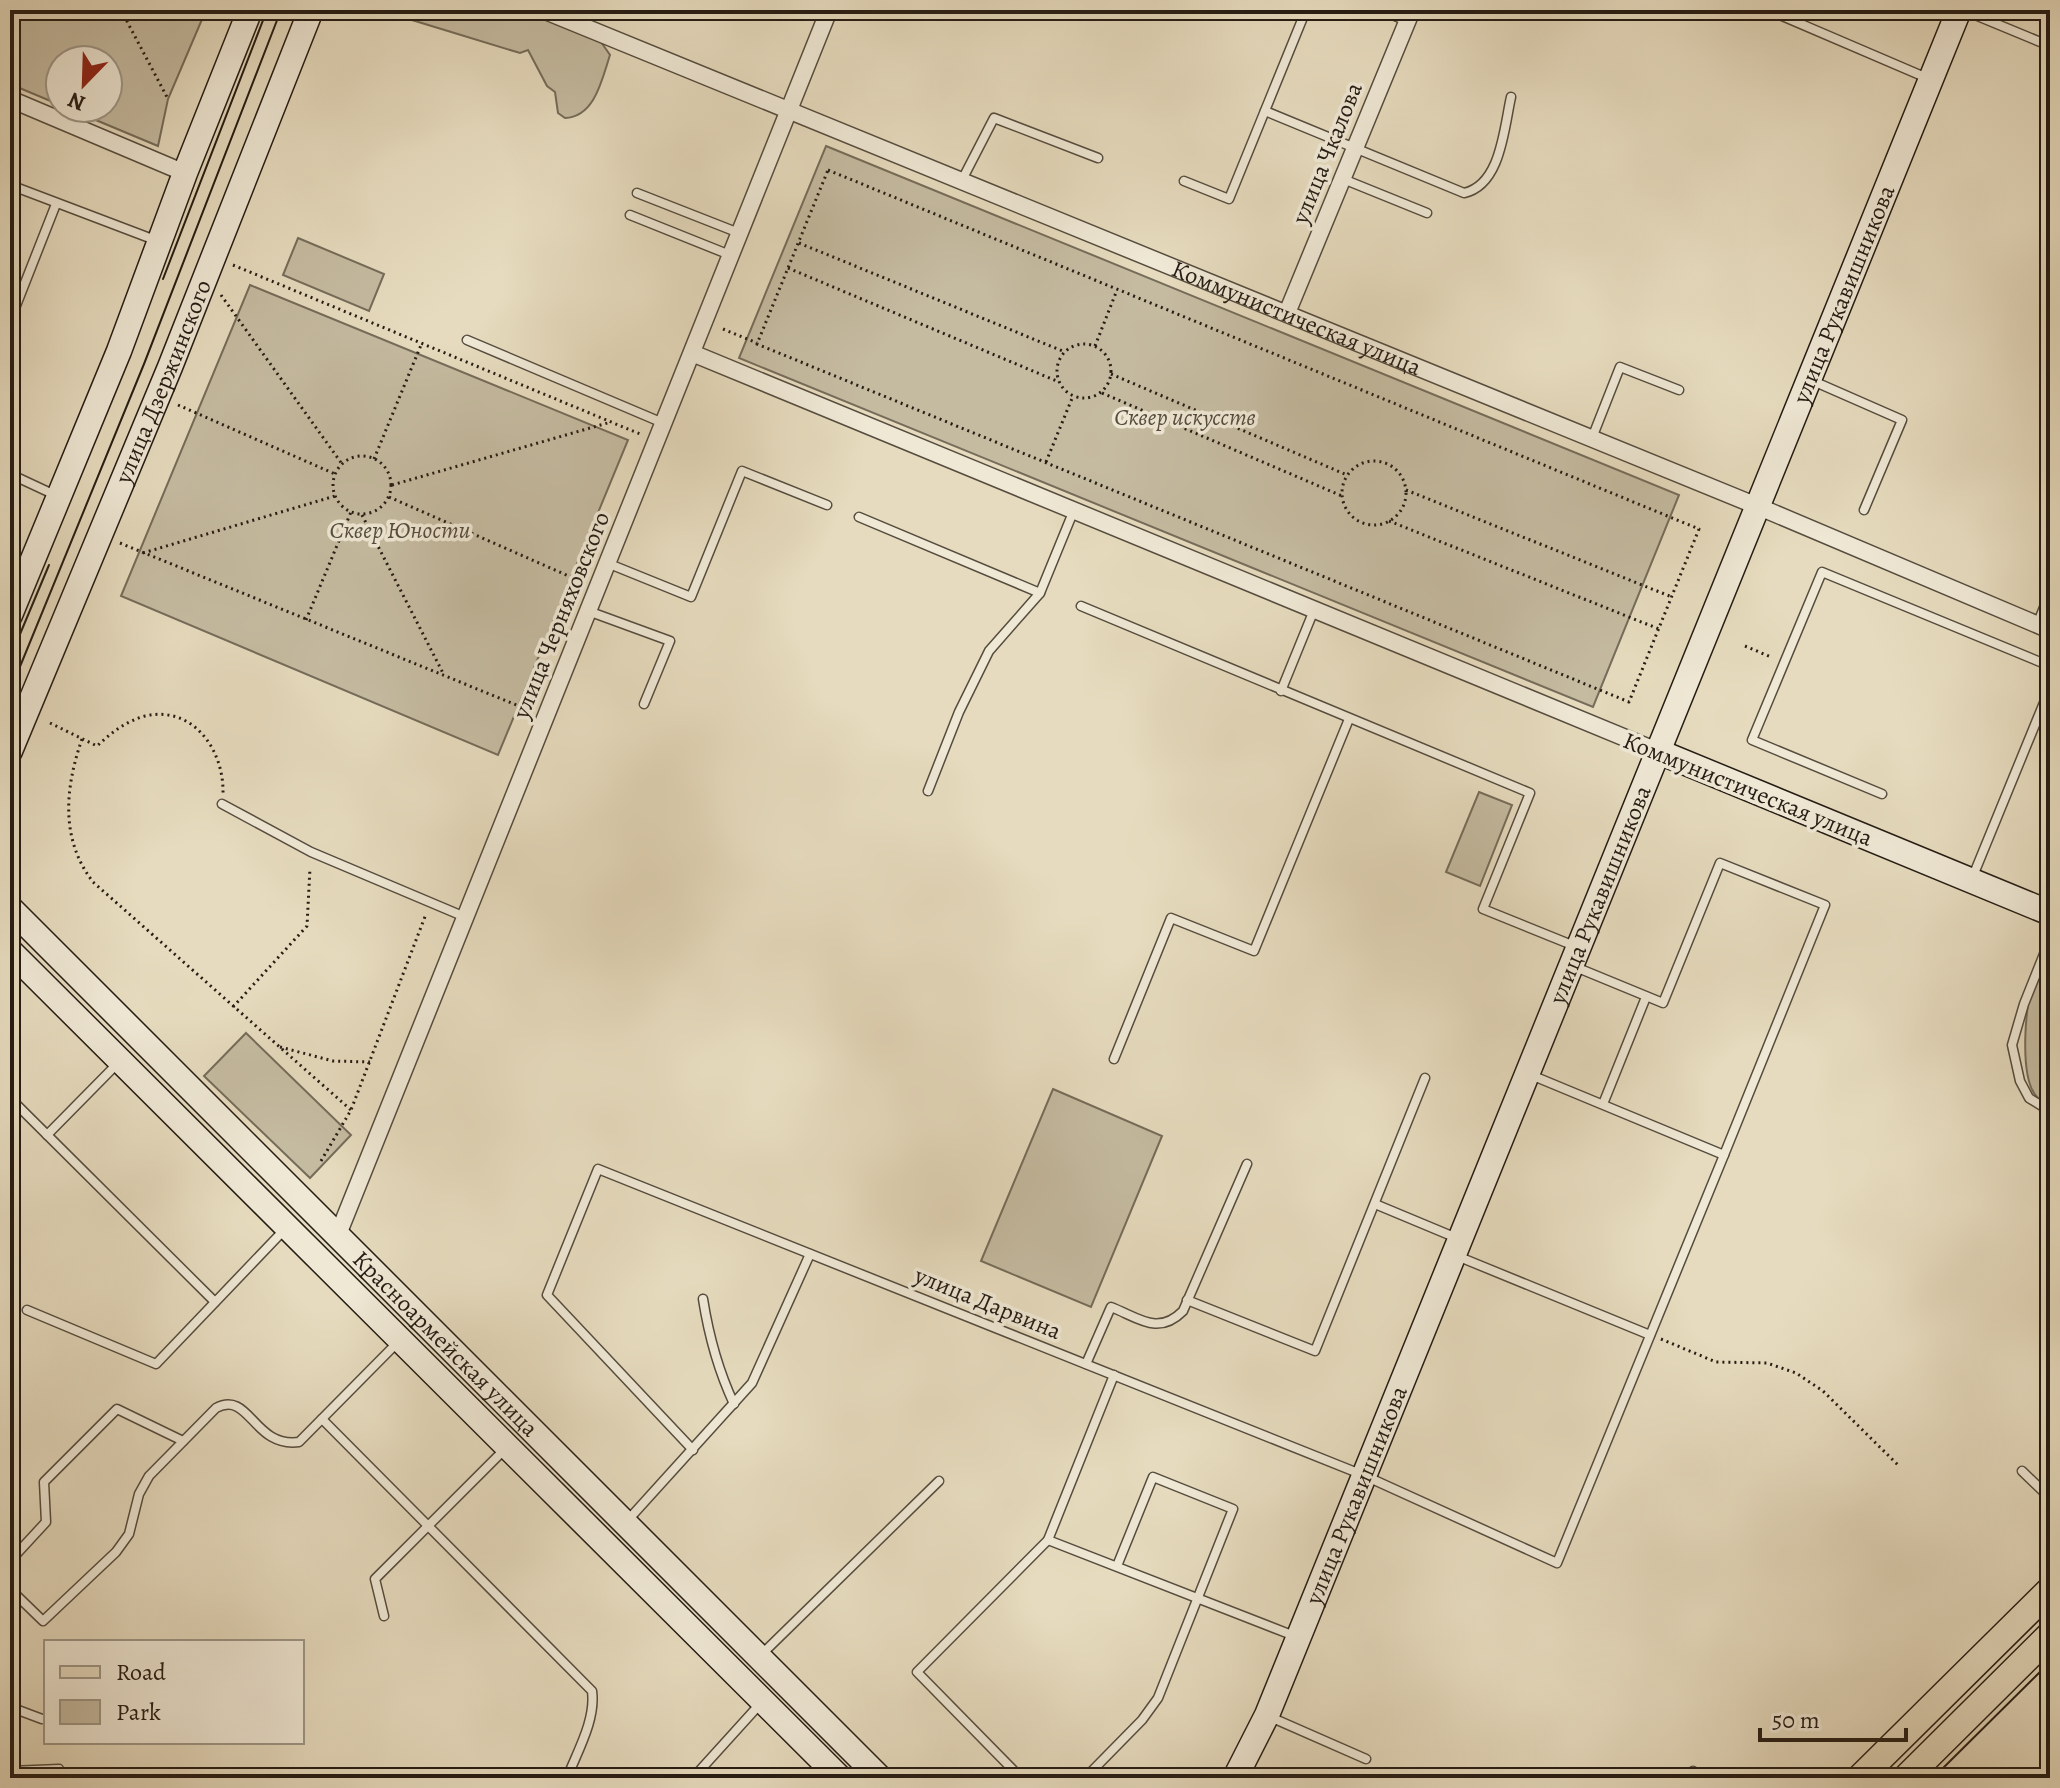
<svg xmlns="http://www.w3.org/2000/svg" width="2060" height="1788" font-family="Alegreya,serif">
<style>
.green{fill:#c5bba1;stroke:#756c5a;stroke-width:2}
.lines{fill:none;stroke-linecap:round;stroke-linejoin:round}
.lane-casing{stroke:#554c3e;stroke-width:11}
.street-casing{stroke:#554c3e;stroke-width:19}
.secondary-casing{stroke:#251c14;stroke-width:27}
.primary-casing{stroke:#251c14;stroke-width:29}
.path{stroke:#251c14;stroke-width:3;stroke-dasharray:2 4;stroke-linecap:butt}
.lane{stroke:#efe8d5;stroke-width:8}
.street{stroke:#efe8d5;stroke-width:16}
.secondary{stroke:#efe8d5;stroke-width:24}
.primary{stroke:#e6dbbe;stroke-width:26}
.tram{stroke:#251c14;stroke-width:2}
.labels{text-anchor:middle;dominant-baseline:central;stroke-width:7;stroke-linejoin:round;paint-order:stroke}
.street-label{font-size:24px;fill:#251c14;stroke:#efe8d5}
.park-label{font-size:24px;font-style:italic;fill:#554c3e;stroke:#efe8d5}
</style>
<rect width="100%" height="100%" fill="#e6dbbe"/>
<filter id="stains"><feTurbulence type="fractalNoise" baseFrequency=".0025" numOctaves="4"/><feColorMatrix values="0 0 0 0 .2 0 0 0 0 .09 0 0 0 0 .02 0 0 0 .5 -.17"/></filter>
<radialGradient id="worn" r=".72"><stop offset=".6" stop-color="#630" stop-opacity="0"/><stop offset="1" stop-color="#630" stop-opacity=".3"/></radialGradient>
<g class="green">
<polygon points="10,10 206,10 168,99 158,146 67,108 108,108 108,60 60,60 60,105 10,84"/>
<path d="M 401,10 L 523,10 L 601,42 L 610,55 C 602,79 595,117 565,118 L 558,113 L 555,92 L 547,86 L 528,50 L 520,53 L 412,20 Z"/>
<polygon points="826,146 1679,495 1593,707 739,358"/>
<polygon points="298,238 384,274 369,311 283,275"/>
<polygon points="250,285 628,440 498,755 121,596"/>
<polygon points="1479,792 1512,805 1480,886 1446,872"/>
<path d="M 2050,948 L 2050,1102 C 2046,1101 2041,1100 2038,1098 C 2017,1079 2026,993 2036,969 C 2040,962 2046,955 2050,948 Z"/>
<polygon points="246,1033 351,1135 310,1178 204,1076"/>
<polygon points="1053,1089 1162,1136 1091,1307 981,1261"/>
</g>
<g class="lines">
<g class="lane-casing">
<g id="lane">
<polyline points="1380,10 1407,21"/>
<polyline points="1963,10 2050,46"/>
<polyline points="1773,12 1927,78"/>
<path d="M 1265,111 L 1464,193 C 1501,185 1504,128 1511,97"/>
<polyline points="1343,179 1427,213"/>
<polyline points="962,180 994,118 1098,158"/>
<polyline points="1184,181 1229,199 1306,10"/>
<polyline points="10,185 155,240"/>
<polyline points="637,193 739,233"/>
<polyline points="630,215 730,255"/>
<polyline points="10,321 56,204"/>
<polyline points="467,340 663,423"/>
<polyline points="1813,381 1902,420 1864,510"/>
<polyline points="1592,438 1620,367 1679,390"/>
<polyline points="10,474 55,495"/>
<polyline points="859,517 1040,593"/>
<polyline points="607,563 691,597 742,471 827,505"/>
<polyline points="1081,606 1530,793 1483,909 1577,947"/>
<polyline points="588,611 670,641 644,704"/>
<polyline points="1281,691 1314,610"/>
<polyline points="928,791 959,712 989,651 1040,593 1074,510"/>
<polyline points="1882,794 1752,740 1822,572 2050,666"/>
<polyline points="222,804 311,852 465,917"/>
<polyline points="1973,876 2050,688"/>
<polyline points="2050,939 2024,1004 2012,1045 2020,1081 2029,1098 2050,1111"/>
<polyline points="1573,966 1663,1003 1720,863 1825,905 1724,1155"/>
<polyline points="1114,1059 1171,918 1254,951 1349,719"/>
<polyline points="10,1098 215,1302"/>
<polyline points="1603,1104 1646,997"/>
<polyline points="47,1135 117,1064"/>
<polyline points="1375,1204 1459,1239"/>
<polyline points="1457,1256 1650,1335"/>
<path d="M 703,1299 C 709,1337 718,1370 734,1404"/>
<polyline points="1187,1300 1315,1351 1425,1078"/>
<polyline points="27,1310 156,1364 286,1228"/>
<path d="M 1086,1364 L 1111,1307 C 1139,1318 1158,1336 1183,1311 L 1247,1164"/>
<path d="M 322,1419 L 592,1691 C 596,1720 577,1752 567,1778"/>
<polyline points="693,1450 547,1295 598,1169 1363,1475 1557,1563 1724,1155 1531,1075"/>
<polyline points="2022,1471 2050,1498"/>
<polyline points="628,1520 752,1383 810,1254"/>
<polyline points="1048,1540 1297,1637"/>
<polyline points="10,1561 46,1522 44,1482 117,1409 183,1441"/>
<path d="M 10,1589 L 43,1621 L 116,1552 L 129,1534 L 139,1494 L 149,1476 L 216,1408 C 250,1390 253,1448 299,1442 L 397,1343"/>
<polyline points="384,1616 375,1579 504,1450"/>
<polyline points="762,1654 939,1481"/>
<polyline points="10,1707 42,1719"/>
<polyline points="1268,1716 1366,1759"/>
<polyline points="10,1771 59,1769"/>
<polyline points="1693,1771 1700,1778"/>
<polyline points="693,1778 760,1704"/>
<polyline points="1021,1778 917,1672 1048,1540 1114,1375"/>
<polyline points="1085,1778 1142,1720 1158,1698 1233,1509 1153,1477 1117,1566"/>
</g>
</g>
<g class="street-casing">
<g id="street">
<path id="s1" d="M 543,10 L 1757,506 L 2050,630"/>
<polyline points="10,99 185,173"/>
<polyline points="1287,313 1412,10"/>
<polyline points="692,353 1657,751"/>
<polyline points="2041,626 2050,603"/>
<polyline points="337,1237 829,10"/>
</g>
</g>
<g class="secondary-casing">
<g id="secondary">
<polyline points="10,615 119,351 185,173 250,10"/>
<path id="s2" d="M 10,751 L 170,367 L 311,10"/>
<polyline points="1657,751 2050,913"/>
<path id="s3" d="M 10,908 L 880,1778"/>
<polyline points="10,951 840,1778"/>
<path id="s4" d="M 1235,1778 L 1267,1715 L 1959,10"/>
</g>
</g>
<g class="primary-casing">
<g id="primary">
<polyline points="1860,1778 2050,1590"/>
<polyline points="1906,1778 2050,1635"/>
</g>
</g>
<g class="path">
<polyline points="99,10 109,12 120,10"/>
<polyline points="121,10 168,99"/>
<polyline points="184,10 203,17"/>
<polyline points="10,21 35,10"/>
<polygon points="828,170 1699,529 1629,702 757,344"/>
<polyline points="799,243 1065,352"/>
<polyline points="233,265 640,434"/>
<polyline points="788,268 1059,382"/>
<polyline points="221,295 342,464"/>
<polyline points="723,329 757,343"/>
<circle cx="1084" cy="371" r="27"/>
<polyline points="1095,346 1117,290"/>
<polyline points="1111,374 1347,475"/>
<polyline points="1102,393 1342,496"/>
<polyline points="178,405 335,474"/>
<circle cx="362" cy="485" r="29"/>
<polyline points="374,459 421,345"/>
<circle cx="1374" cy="493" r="32"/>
<polyline points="1046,462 1073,396"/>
<polyline points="392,485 611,422"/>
<polyline points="1406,490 1672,597"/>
<polyline points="389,497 580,581"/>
<polyline points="362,515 444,675"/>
<polyline points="1389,521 1659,629"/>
<polyline points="120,543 531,711"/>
<polyline points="143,553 335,496"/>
<polyline points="306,620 351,512"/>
<polyline points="1745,646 1771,657"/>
<path d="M 50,723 L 97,746 C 111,733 126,721 145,716 C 193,705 224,750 223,793"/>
<path d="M 82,739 C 65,788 60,839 93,882 L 351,1110"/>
<polyline points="233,1007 307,926 310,868"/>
<polyline points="280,1047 333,1061 370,1062"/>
<polyline points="321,1161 351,1110 426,914"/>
<polyline points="1661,1339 1716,1362 1767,1363 1796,1373 1823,1391 1899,1466"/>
</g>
<use href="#lane" class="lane"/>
<use href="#street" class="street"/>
<use href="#secondary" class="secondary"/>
<use href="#primary" class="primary"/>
<g class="tram">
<polyline points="163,279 267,10"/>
<polyline points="10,658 49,565"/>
<polyline points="10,691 144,364 281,10"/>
<polyline points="1933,1778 2050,1662"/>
</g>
</g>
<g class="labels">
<g class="street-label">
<text transform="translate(1327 153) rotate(-68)">улица Чкалова</text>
<text stroke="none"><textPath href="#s4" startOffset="1604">улица Рукавишникова</textPath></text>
<text stroke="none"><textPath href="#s1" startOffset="814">Коммунистическая улица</textPath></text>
<text stroke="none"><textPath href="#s2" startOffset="400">улица Дзержинского</textPath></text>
<text transform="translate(561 615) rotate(-68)">улица Черняховского</text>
<text transform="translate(1748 789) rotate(22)">Коммунистическая улица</text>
<text stroke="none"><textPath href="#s4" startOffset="956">улица Рукавишникова</textPath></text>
<text transform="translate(988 1303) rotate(22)">улица Дарвина</text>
<text stroke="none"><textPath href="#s3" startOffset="616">Красноармейская улица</textPath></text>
<text stroke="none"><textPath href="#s4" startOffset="308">улица Рукавишникова</textPath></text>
</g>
<g class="park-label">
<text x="1185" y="417">Сквер искусств</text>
<text x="400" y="530">Сквер Юности</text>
</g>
</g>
<rect width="2060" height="1788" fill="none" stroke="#e6dbbe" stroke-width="40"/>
<rect x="12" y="12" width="2036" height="1764" fill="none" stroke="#251c14" stroke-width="4"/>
<rect x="20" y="20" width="2020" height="1748" fill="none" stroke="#251c14" stroke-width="2"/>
<rect x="44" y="1640" width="260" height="104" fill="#efe8d5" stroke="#9e9688" stroke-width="2"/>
<rect x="60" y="1666" width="40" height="12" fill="#e6dbbe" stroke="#9e9688" stroke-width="2"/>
<text x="116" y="1680" font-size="24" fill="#251c14">Road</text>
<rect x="60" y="1700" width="40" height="24" fill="#c5bba1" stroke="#9e9688" stroke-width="2"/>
<text x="116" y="1720" font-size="24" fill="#251c14">Park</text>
<g transform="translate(84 84) rotate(203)"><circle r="38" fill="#efe8d5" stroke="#9e9688" stroke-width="2"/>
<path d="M0-6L14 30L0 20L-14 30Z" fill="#8f2418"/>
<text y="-12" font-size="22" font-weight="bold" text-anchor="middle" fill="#251c14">N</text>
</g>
<path d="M1760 1728v12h146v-12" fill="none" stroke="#251c14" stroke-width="4"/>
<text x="1772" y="1728" font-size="24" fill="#251c14" stroke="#efe8d5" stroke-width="6" paint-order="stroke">50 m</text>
<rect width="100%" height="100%" filter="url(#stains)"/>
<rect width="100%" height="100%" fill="url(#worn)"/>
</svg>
